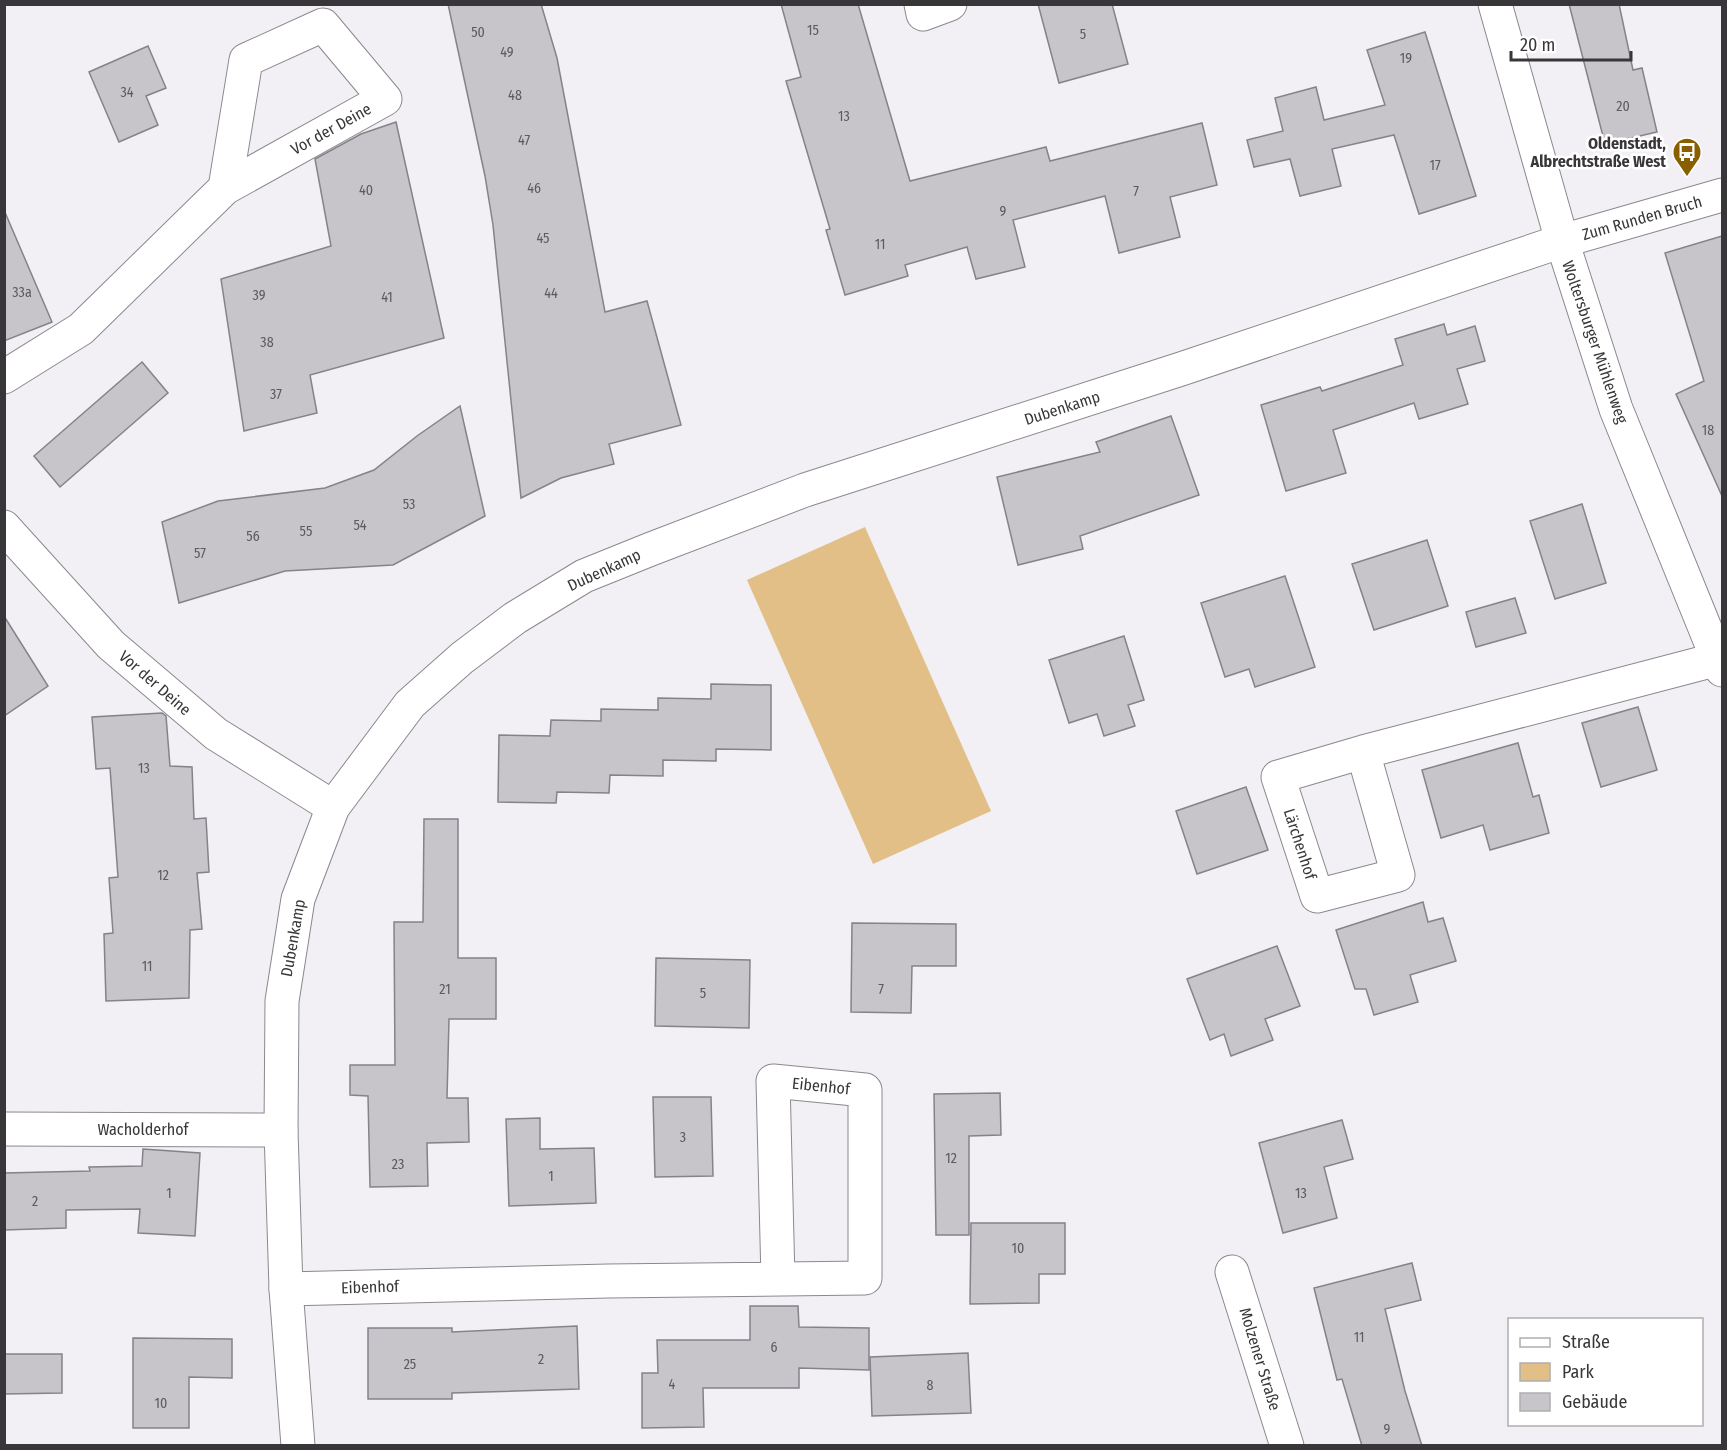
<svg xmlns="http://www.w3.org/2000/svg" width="1727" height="1450" font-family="'Fira Sans Condensed',sans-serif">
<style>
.green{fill:#e1bf86}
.building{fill:#c7c4ca;stroke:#858389;stroke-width:1.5}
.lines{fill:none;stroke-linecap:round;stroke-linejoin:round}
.minor-casing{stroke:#8b888e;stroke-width:35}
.minor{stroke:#fff;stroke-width:33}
.labels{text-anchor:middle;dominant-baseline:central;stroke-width:5;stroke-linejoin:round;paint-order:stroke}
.number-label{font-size:14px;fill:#5c5a5d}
.street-label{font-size:16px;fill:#383639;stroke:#fff}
.poi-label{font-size:16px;font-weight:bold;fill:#383639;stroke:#fff;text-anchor:end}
</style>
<rect width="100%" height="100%" fill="#f2eff5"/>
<polygon class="green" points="865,527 991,811 873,864 747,580"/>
<g class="building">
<polygon points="448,4 541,4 557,58 605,312 647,301 681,425 609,444 614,464 561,478 521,498 493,225 485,176"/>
<polygon points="781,4 858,4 910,181 1046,147 1050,161 1202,123 1217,185 1170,197 1180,237 1119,253 1105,196 1013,220 1025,267 976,279 967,247 905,265 908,276 845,295 826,230 830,229 786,81 801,77"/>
<polygon points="1038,4 1112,4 1128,64 1059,83"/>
<polygon points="1569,4 1619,4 1633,70 1642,68 1657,132 1605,144"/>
<polygon points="1425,32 1476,196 1419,214 1394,135 1332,149 1341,186 1300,196 1290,159 1254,167 1247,140 1283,131 1275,98 1316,87 1324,120 1385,105 1367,50"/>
<polygon points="148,46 166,88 146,96 158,125 119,142 89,72"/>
<polygon points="396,122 444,338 310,375 317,413 244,431 221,279 331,246 315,159 361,134"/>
<polygon points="4,210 52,322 4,341"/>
<polygon points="1722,236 1722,496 1676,394 1704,381 1665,253"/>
<polygon points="1444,324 1447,335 1475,326 1485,361 1457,369 1468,404 1419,419 1414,403 1333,430 1346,473 1286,491 1261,405 1320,387 1322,391 1403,365 1395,339"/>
<polygon points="142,362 168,393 60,487 34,456"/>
<polygon points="460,406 485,516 393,565 285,571 179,603 162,522 218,501 325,488 374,470 417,436"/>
<polygon points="1171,416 1199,495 1080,536 1083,549 1018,565 997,477 1100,452 1096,442"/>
<polygon points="1582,504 1606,583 1555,599 1530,521"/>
<polygon points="1427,540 1448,606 1374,630 1352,564"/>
<polygon points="1285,576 1315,667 1255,687 1249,669 1225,677 1201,603"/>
<polygon points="1515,598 1526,633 1476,647 1466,612"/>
<polygon points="4,616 48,686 4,716"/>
<polygon points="1124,636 1144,700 1128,705 1135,726 1104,736 1097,714 1069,723 1049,660"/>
<polygon points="711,684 771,685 771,750 716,749 716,761 663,760 663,776 610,775 609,793 557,792 556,803 498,802 499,735 550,736 551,720 601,721 601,709 658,710 658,698 711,699"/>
<polygon points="1638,707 1657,770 1601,787 1582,723"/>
<polygon points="162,713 166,716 170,766 192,767 194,819 206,818 209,872 197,873 202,929 190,930 189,998 106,1001 104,934 113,933 109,878 118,877 110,768 96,769 92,717"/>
<polygon points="1518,743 1533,797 1539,795 1549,833 1490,850 1483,825 1441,838 1422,770"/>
<polygon points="1246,787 1268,850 1197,874 1176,811"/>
<polygon points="424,819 458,819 458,958 496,958 496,1019 449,1019 447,1098 468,1098 469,1142 427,1143 428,1186 370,1187 368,1096 350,1095 350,1065 395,1065 394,922 423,922"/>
<polygon points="1423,902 1428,922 1443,918 1456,961 1410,975 1418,1002 1374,1015 1366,989 1355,989 1336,930"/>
<polygon points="852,923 956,924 956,966 912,966 911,1013 851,1012"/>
<polygon points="1277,946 1300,1006 1265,1019 1273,1040 1231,1056 1224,1034 1210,1040 1187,979"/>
<polygon points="656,958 750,960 749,1028 655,1026"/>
<polygon points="1000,1093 1001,1135 969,1136 969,1235 936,1235 934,1094"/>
<polygon points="653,1097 711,1097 713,1176 655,1177"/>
<polygon points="540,1118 540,1149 594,1148 596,1203 509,1206 506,1119"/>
<polygon points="1342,1120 1353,1159 1324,1167 1337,1218 1283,1233 1259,1143"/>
<polygon points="143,1149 200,1153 195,1236 138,1233 140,1209 66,1210 66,1228 4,1230 4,1173 90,1171 89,1167 142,1166"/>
<polygon points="971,1223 1065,1223 1065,1274 1039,1274 1039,1303 970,1304"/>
<polygon points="1412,1263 1421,1300 1385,1309 1405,1391 1422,1446 1362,1446 1342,1379 1337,1380 1314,1288"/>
<polygon points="750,1306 798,1306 799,1327 869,1328 869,1370 799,1368 799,1388 703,1388 704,1427 642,1428 642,1373 658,1373 657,1340 750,1340"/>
<polygon points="577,1326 579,1389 452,1393 452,1399 368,1399 368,1328 452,1328 452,1332"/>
<polygon points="133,1338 232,1339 232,1378 189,1377 189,1428 133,1428"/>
<polygon points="968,1353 971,1413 872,1416 870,1357"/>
<polygon points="4,1354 62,1354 62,1393 4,1394"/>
</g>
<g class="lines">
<g class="minor-casing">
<g id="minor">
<polyline points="921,4 923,14 950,4"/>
<polyline points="1495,4 1562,241 1616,409 1722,670"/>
<polyline points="4,377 81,329 225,188 385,99 323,25 246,60 225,188"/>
<polyline points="4,527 111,645 216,734 333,807"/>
<polyline points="1363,752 1398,875 1317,896 1278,777 1363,752 1718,659"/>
<polyline points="4,1129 281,1130"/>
<polyline points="1232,1272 1287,1446"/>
<polyline points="286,1289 608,1281 865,1278 865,1090 773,1081 778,1279"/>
<polyline points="298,1446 286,1289 281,1130 282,1001 298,899 333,807 410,704 462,658 515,618 584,576 651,549 805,490 1181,369 1562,241 1722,195"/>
</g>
</g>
<use href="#minor" class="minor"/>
</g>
<defs>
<g id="bus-pin" transform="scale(1.5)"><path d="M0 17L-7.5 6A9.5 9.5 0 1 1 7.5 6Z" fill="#886000" stroke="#fff"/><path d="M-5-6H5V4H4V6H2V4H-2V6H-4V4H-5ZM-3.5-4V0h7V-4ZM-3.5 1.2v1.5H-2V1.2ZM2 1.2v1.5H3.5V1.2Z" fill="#fff"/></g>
</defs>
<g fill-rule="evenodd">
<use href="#bus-pin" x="1687" y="152"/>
</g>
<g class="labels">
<g class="number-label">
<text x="813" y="30">15</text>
<text x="478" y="32">50</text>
<text x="1083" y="34">5</text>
<text x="507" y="52">49</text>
<text x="1406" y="58">19</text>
<text x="127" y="92">34</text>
<text x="515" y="95">48</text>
<text x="1623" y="106">20</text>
<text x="844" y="116">13</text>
<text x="524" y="140">47</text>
<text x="1435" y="165">17</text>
<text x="534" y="188">46</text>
<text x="366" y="190">40</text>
<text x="1136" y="191">7</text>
<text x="1003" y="211">9</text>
<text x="543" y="238">45</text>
<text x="880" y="244">11</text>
<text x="22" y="292">33a</text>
<text x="551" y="293">44</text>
<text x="259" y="295">39</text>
<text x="387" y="297">41</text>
<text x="267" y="342">38</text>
<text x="276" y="394">37</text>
<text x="1708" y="430">18</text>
<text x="409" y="504">53</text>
<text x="360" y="525">54</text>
<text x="306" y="531">55</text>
<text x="253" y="536">56</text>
<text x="200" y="553">57</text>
<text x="144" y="768">13</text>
<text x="163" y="875">12</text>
<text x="147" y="966">11</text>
<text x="445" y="989">21</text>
<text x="881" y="989">7</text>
<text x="703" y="993">5</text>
<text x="683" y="1137">3</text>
<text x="951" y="1158">12</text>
<text x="398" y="1164">23</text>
<text x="551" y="1176">1</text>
<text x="169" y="1193">1</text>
<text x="1301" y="1193">13</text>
<text x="35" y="1201">2</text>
<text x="1018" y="1248">10</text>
<text x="1359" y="1337">11</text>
<text x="774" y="1347">6</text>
<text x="541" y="1359">2</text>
<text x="410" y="1364">25</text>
<text x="672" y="1384">4</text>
<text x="930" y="1385">8</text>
<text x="161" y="1403">10</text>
<text x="1387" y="1429">9</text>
</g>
<g class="street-label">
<text transform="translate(331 129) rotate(-29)">Vor der Deine</text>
<text transform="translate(1642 218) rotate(-16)">Zum Runden Bruch</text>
<text transform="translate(1595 342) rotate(71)">Woltersburger Mühlenweg</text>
<text transform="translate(1062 408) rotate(-18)">Dubenkamp</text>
<text transform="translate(604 570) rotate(-25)">Dubenkamp</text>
<text transform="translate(155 683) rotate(41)">Vor der Deine</text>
<text transform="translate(1300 844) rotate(72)">Lärchenhof</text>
<text transform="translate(293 938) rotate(-80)">Dubenkamp</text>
<text transform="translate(821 1086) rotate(6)">Eibenhof</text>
<text x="143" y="1129">Wacholderhof</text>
<text transform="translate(370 1287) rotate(-2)">Eibenhof</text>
<text transform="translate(1260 1359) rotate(73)">Molzener Straße</text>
</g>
<g class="poi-label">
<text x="1666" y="143">Oldenstadt,<tspan x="1666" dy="18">Albrechtstraße West</tspan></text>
</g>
</g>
<rect width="1727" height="1450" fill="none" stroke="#383639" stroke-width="12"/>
<rect x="1508" y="1318" width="195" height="108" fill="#ffffff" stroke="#afafb0" stroke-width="1.5"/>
<rect x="1520" y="1338" width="30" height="9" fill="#ffffff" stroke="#afafb0" stroke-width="1.5"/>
<text x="1562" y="1348" font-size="18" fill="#383639">Straße</text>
<rect x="1520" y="1363" width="30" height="18" fill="#e1bf86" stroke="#afafb0" stroke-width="1.5"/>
<text x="1562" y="1378" font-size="18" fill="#383639">Park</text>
<rect x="1520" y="1393" width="30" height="18" fill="#c7c4ca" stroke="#afafb0" stroke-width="1.5"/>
<text x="1562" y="1408" font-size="18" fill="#383639">Gebäude</text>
<path d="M1511 51v9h120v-9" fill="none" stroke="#383639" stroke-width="3"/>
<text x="1520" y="51" font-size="18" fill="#383639" stroke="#ffffff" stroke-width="4.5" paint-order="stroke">20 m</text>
</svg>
